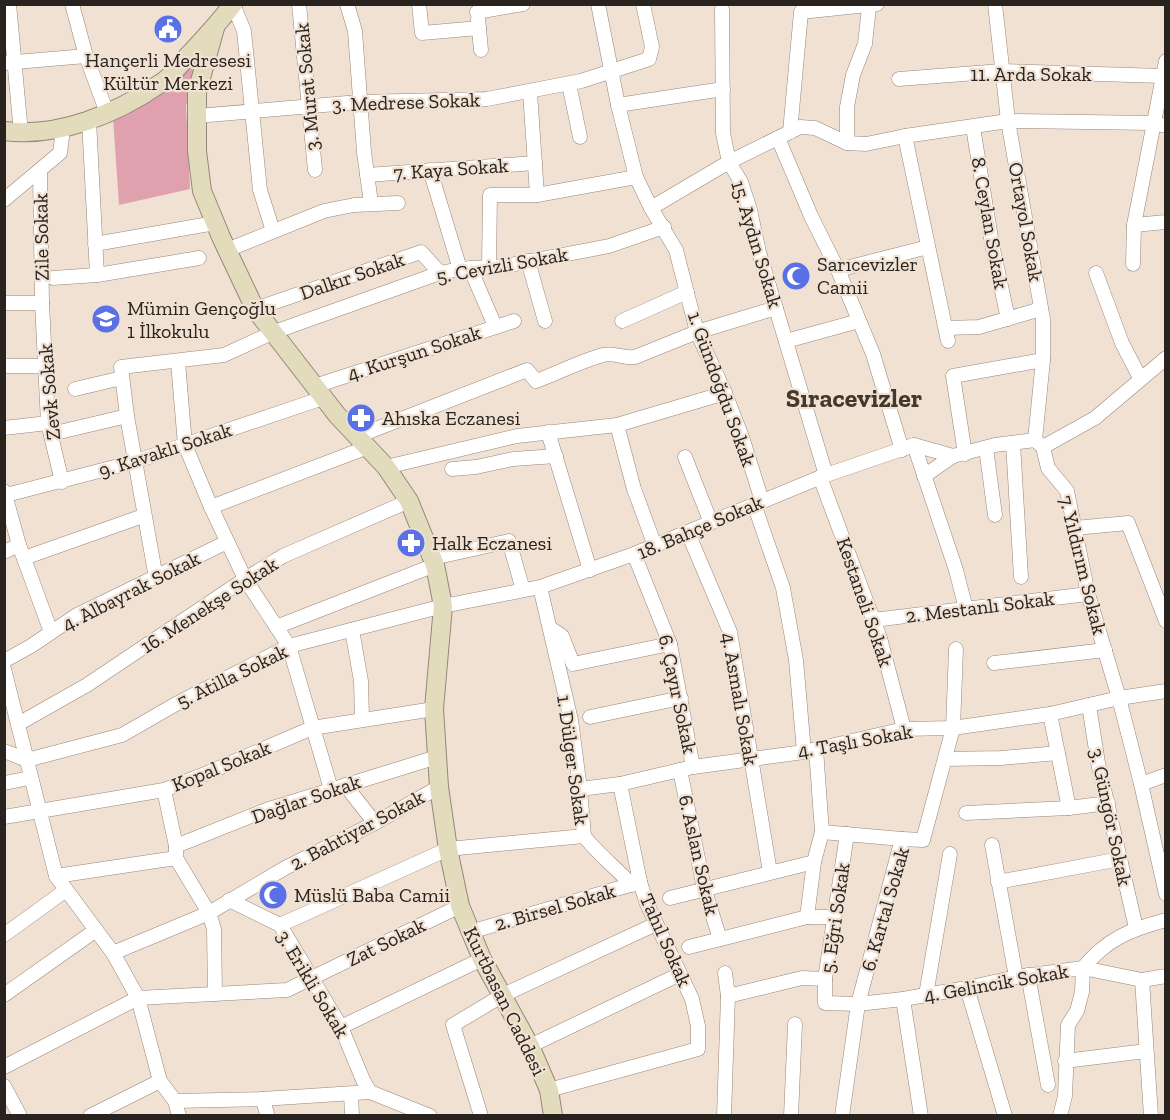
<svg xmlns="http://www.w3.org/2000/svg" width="1170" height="1120" font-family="'Zilla Slab',serif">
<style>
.green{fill:#e0a1af}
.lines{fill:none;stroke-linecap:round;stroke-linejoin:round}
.minor-casing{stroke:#95877a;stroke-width:15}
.secondary-casing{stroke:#95877a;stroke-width:20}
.minor{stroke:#fff;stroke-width:14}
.secondary{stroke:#e2dcbd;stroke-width:18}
.labels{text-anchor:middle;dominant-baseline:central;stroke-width:4.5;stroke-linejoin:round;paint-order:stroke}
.poi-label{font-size:20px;fill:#28231e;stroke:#f0e1d3;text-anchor:start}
.street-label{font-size:20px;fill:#28231e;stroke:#f0e1d3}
.district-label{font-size:26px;font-weight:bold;fill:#43382c;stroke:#f0e1d3}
</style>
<rect width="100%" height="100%" fill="#f0e1d3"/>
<polygon class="green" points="198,60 186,106 190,189 119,205 113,118 165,87"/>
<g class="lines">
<g class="minor-casing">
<g id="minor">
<polyline points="9,4 21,133"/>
<polyline points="72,4 86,56 107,113"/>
<polyline points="233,4 244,31 260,190 273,231"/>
<polyline points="299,4 315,170"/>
<polyline points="347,4 355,31 364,152 371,203"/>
<polyline points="419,4 422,33 479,28"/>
<polyline points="598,4 618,105 636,177 651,208 676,250 697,332 725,393 742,437 762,501"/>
<polyline points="995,4 1008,121 1043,319 1043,360 1035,440"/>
<polyline points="722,9 723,133 729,162 741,182 750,210 759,252 826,475"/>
<polyline points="477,12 523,4"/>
<polyline points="478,19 481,50"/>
<polyline points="4,63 86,56"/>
<polyline points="899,79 1002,71 1163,76"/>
<polyline points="569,84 580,137"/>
<polyline points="530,92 537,195"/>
<polyline points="618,105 723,89"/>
<polyline points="197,116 359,102 487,99 581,81 649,59 652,47 643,4"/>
<polyline points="973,127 992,244 1008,319"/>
<polyline points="790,132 801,12 877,4"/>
<polyline points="905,136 948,341"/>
<polyline points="778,138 811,216 838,270 873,354 902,450"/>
<polyline points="847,143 847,107 853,75 865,44 869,7"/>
<polyline points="430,170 460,269"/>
<polyline points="40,172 42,303 48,423 62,482"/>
<polyline points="367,175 535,163"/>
<polyline points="4,200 60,153 63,129"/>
<polyline points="651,208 729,162 800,127 815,128 847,143 866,144 905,136 1008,121 1153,123 1166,126"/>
<polyline points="1134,225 1166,222"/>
<polyline points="95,244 215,223"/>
<polyline points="227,250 324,211 354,205 398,203"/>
<polyline points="528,261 545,321"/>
<polyline points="1133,264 1134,225 1166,61"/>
<polyline points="489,267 490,195 537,195 636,177"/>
<polyline points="470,268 495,326"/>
<polyline points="838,270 928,247"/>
<polyline points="1096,273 1122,343 1140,378"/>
<polyline points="97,275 199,258"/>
<polyline points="53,278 97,275 89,120"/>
<polyline points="4,303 42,303"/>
<polyline points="255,309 421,252 440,273"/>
<polyline points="622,321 687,292"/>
<polyline points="946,328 979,327 1041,309"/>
<polyline points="786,341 859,321"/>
<polyline points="178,362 185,445 211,507 245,579 289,646 331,789"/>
<polyline points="4,366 45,366"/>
<polyline points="315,386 514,321"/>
<polyline points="75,389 122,378"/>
<polyline points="617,425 634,489 655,546"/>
<polyline points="4,428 48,423"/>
<polyline points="548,432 590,570"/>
<polyline points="51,434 127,416"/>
<path d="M 358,436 L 527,370 L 536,381 C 558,373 581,361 603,355 C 615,352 623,359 635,357 L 697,332 L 776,308"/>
<polyline points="1035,440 1043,447 1048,468 1067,491 1088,594 1119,698 1141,784 1166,894"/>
<polyline points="1013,443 1021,577"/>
<polyline points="914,445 956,570 966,609"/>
<polyline points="1043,447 1095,418 1166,358"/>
<polyline points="986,448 995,515"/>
<polyline points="965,454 953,376 1043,360"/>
<polyline points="685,457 711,523"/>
<polyline points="386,467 517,436 617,425 725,393"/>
<polyline points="452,469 476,467 513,459 556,456"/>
<polyline points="924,476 953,456"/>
<polyline points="820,477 880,638 904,729"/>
<polyline points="4,491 19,545 51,632"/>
<polyline points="6,495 134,462 323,398"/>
<polyline points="754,504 783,588 796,660 804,752"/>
<polyline points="211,507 368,447"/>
<polyline points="1075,528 1128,523 1166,621"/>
<polyline points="688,533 730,632 770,872"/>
<polyline points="4,552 19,545"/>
<polyline points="634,554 670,644 693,767"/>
<polyline points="24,558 143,516"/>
<polyline points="433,558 509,541 523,590"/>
<polyline points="156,578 127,416 121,367 224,355 274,332 440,273 460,269 505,266 609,246 664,227"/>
<polyline points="873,620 1088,594"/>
<polyline points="276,627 435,565"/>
<polyline points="550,628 562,636 573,664 670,644"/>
<polyline points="352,630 361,681 362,719"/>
<polyline points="4,661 31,646 77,615 227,542"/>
<polyline points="994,663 1105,650"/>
<polyline points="4,669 56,876 113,953 138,998 160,1081 175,1101 262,1099 370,1092 430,1116"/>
<polyline points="1089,705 1098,763 1136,928"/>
<polyline points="1050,714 1069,808"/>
<polyline points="590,717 681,698"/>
<polyline points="18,724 87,685 245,579 283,556 409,501"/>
<polyline points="4,751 27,760"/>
<polyline points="945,759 1001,758 1058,753"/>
<polyline points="27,760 122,735 176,704 289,646 443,606 540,587 634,554 826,475 914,445 953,456 995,445 1035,440"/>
<polyline points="680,770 704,888 720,939"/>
<polyline points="4,783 30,778"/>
<polyline points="1141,784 1166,775"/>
<polyline points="345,785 375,823"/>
<polyline points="580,789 620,784 693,767 804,752 904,729 953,728 1050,714 1119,698 1166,691"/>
<polyline points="164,790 176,846 176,858 209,913 214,929 215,994"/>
<polyline points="966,813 1069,808 1108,803"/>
<polyline points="4,817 164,790 205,774 312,728 434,709"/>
<polyline points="822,832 902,839"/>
<polyline points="847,834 825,979 825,1003 858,1004 903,999 967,988 1016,977 1083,968 1142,980 1166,976"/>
<path d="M 584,836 C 598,854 616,868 632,885"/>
<polyline points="992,845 1016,977"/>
<polyline points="176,846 266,810 437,757"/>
<polyline points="56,876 176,858"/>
<polyline points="998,882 1120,859"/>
<polyline points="670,898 814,862"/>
<polyline points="229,900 280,925 341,1027 363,1080 370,1092"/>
<polyline points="807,917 814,862 822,832 816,749"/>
<polyline points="280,925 448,849 584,836 580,789 571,720 540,587"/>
<polyline points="470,932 640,882"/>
<polyline points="4,935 66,890"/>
<polyline points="689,947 807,917 834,917"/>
<polyline points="113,953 209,913 285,868 375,823 439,787"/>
<polyline points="1028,975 1048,1085"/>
<polyline points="1142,980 1151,1116"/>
<polyline points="967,988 1005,1116"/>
<polyline points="4,995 96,930"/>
<polyline points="926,995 950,854"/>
<polyline points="728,996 802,978 825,979"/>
<polyline points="903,999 921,1116"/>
<polyline points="341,1027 482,959"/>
<polyline points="530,1046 680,974"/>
<polyline points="1065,1061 1146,1051"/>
<polyline points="4,1067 138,998 287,990 460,906"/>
<polyline points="4,1086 20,1116"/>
<polyline points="549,1090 698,1049 698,1026 692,999 647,904 640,882 620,784"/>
<polyline points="351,1094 352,1116"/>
<polyline points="262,1099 268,1116"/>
<polyline points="175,1101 179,1116"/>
<polyline points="90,1116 160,1081"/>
<polyline points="481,1116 453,1025 503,995 656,924"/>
<polyline points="724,1116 728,996 725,973"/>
<polyline points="791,1116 795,1024"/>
<polyline points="842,1116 858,1004 902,839 923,840 953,728 956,649"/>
<path d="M 1060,1116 L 1065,1096 L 1068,1025 L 1077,1011 L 1082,992 L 1083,968 C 1107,939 1129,930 1166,920"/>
</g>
</g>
<g class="secondary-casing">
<g id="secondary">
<polyline points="215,28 197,92 197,151 202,191 221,237 255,309 337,415 386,467 409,501 435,565 443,606 434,709 439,787 448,849 460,906 482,959 530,1046 549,1090 553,1116"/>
<path d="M 4,131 C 59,138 116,114 161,83 C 170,78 177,68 184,60 C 201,42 218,24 233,4"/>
</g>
</g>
<use href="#minor" class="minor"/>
<use href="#secondary" class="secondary"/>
</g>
<defs>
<g id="civic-disc" transform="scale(1.5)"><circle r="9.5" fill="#5a70e6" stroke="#f0e1d3"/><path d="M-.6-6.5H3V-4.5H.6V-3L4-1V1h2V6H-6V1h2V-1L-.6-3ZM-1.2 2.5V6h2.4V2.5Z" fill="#fff"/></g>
<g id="mosque-disc" transform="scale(1.5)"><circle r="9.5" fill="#5a70e6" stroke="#f0e1d3"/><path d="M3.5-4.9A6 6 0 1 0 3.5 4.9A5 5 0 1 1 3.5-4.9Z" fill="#fff"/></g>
<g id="school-disc" transform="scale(1.5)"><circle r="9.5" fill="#5a70e6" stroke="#f0e1d3"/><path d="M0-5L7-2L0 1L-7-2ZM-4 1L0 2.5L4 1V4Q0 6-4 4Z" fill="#fff"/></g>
<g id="pharmacy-disc" transform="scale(1.5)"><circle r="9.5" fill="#5a70e6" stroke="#f0e1d3"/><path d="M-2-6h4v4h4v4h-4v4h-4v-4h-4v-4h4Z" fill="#fff"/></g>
</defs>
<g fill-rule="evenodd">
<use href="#civic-disc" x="168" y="29"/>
<use href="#mosque-disc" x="796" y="276"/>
<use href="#school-disc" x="106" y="319"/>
<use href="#pharmacy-disc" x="361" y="418"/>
<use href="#pharmacy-disc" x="411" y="543"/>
<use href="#mosque-disc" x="273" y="895"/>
</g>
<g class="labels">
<g class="poi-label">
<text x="168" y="60" text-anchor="middle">Hançerli Medresesi<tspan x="168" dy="23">Kültür Merkezi</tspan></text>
<text x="817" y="264">Sarıcevizler<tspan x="817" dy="23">Camii</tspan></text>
<text x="127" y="308">Mümin Gençoğlu<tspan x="127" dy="23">1 İlkokulu</tspan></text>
<text x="382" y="418">Ahıska Eczanesi</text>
<text x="432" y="543">Halk Eczanesi</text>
<text x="294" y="895">Müslü Baba Camii</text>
</g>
<g class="street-label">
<text x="1031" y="74">11. Arda Sokak</text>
<text transform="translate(307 87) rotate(-95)">3. Murat Sokak</text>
<text transform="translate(406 102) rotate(-2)">3. Medrese Sokak</text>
<text transform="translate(451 169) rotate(-4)">7. Kaya Sokak</text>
<text transform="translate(1026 222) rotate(80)">Ortayol Sokak</text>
<text transform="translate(990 223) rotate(80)">8. Ceylan Sokak</text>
<text transform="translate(41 237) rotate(-91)">Zile Sokak</text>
<text transform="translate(757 244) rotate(73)">15. Aydın Sokak</text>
<text transform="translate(502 265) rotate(-10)">5. Cevizli Sokak</text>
<text transform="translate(352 276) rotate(-19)">Dalkır Sokak</text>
<text transform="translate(414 353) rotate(-18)">4. Kurşun Sokak</text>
<text transform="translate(722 389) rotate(70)">1. Gündoğdu Sokak</text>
<text transform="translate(49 392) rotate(-95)">Zevk Sokak</text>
<text transform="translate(165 450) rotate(-18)">9. Kavaklı Sokak</text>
<text transform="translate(700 527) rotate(-23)">18. Bahçe Sokak</text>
<text transform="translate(1083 565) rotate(76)">7. Yıldırım Sokak</text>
<text transform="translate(131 591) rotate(-27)">4. Albayrak Sokak</text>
<text transform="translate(865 602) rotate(71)">Kestaneli Sokak</text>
<text transform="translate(209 605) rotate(-33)">16. Menekşe Sokak</text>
<text transform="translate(980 607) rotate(-7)">2. Mestanlı Sokak</text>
<text transform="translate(232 676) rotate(-26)">5. Atilla Sokak</text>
<text transform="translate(678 694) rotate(78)">6. Çayır Sokak</text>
<text transform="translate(740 699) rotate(80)">4. Asmalı Sokak</text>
<text transform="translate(855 741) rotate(-10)">4. Taşlı Sokak</text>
<text transform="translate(573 760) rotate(82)">1. Dülger Sokak</text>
<text transform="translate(221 766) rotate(-22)">Kopal Sokak</text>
<text transform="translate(306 799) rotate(-19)">Dağlar Sokak</text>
<text transform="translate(1111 817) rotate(78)">3. Güngör Sokak</text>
<text transform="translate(357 830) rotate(-28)">2. Bahtiyar Sokak</text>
<text transform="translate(699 855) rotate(77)">6. Aslan Sokak</text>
<text transform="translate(555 907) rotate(-16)">2. Birsel Sokak</text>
<text transform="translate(885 909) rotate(-74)">6. Kartal Sokak</text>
<text transform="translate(835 918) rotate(-82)">5. Eğri Sokak</text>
<text transform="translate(666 940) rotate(66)">Tahıl Sokak</text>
<text transform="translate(386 942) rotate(-26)">Zat Sokak</text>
<text transform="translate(996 983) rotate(-10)">4. Gelincik Sokak</text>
<text transform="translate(313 984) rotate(59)">3. Erikli Sokak</text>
<text transform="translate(505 1001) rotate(64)">Kurtbasan Caddesi</text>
</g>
<g class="district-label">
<text x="854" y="398">Sıracevizler</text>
</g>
</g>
<rect width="1170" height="1120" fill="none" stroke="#28231e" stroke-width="12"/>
</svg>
